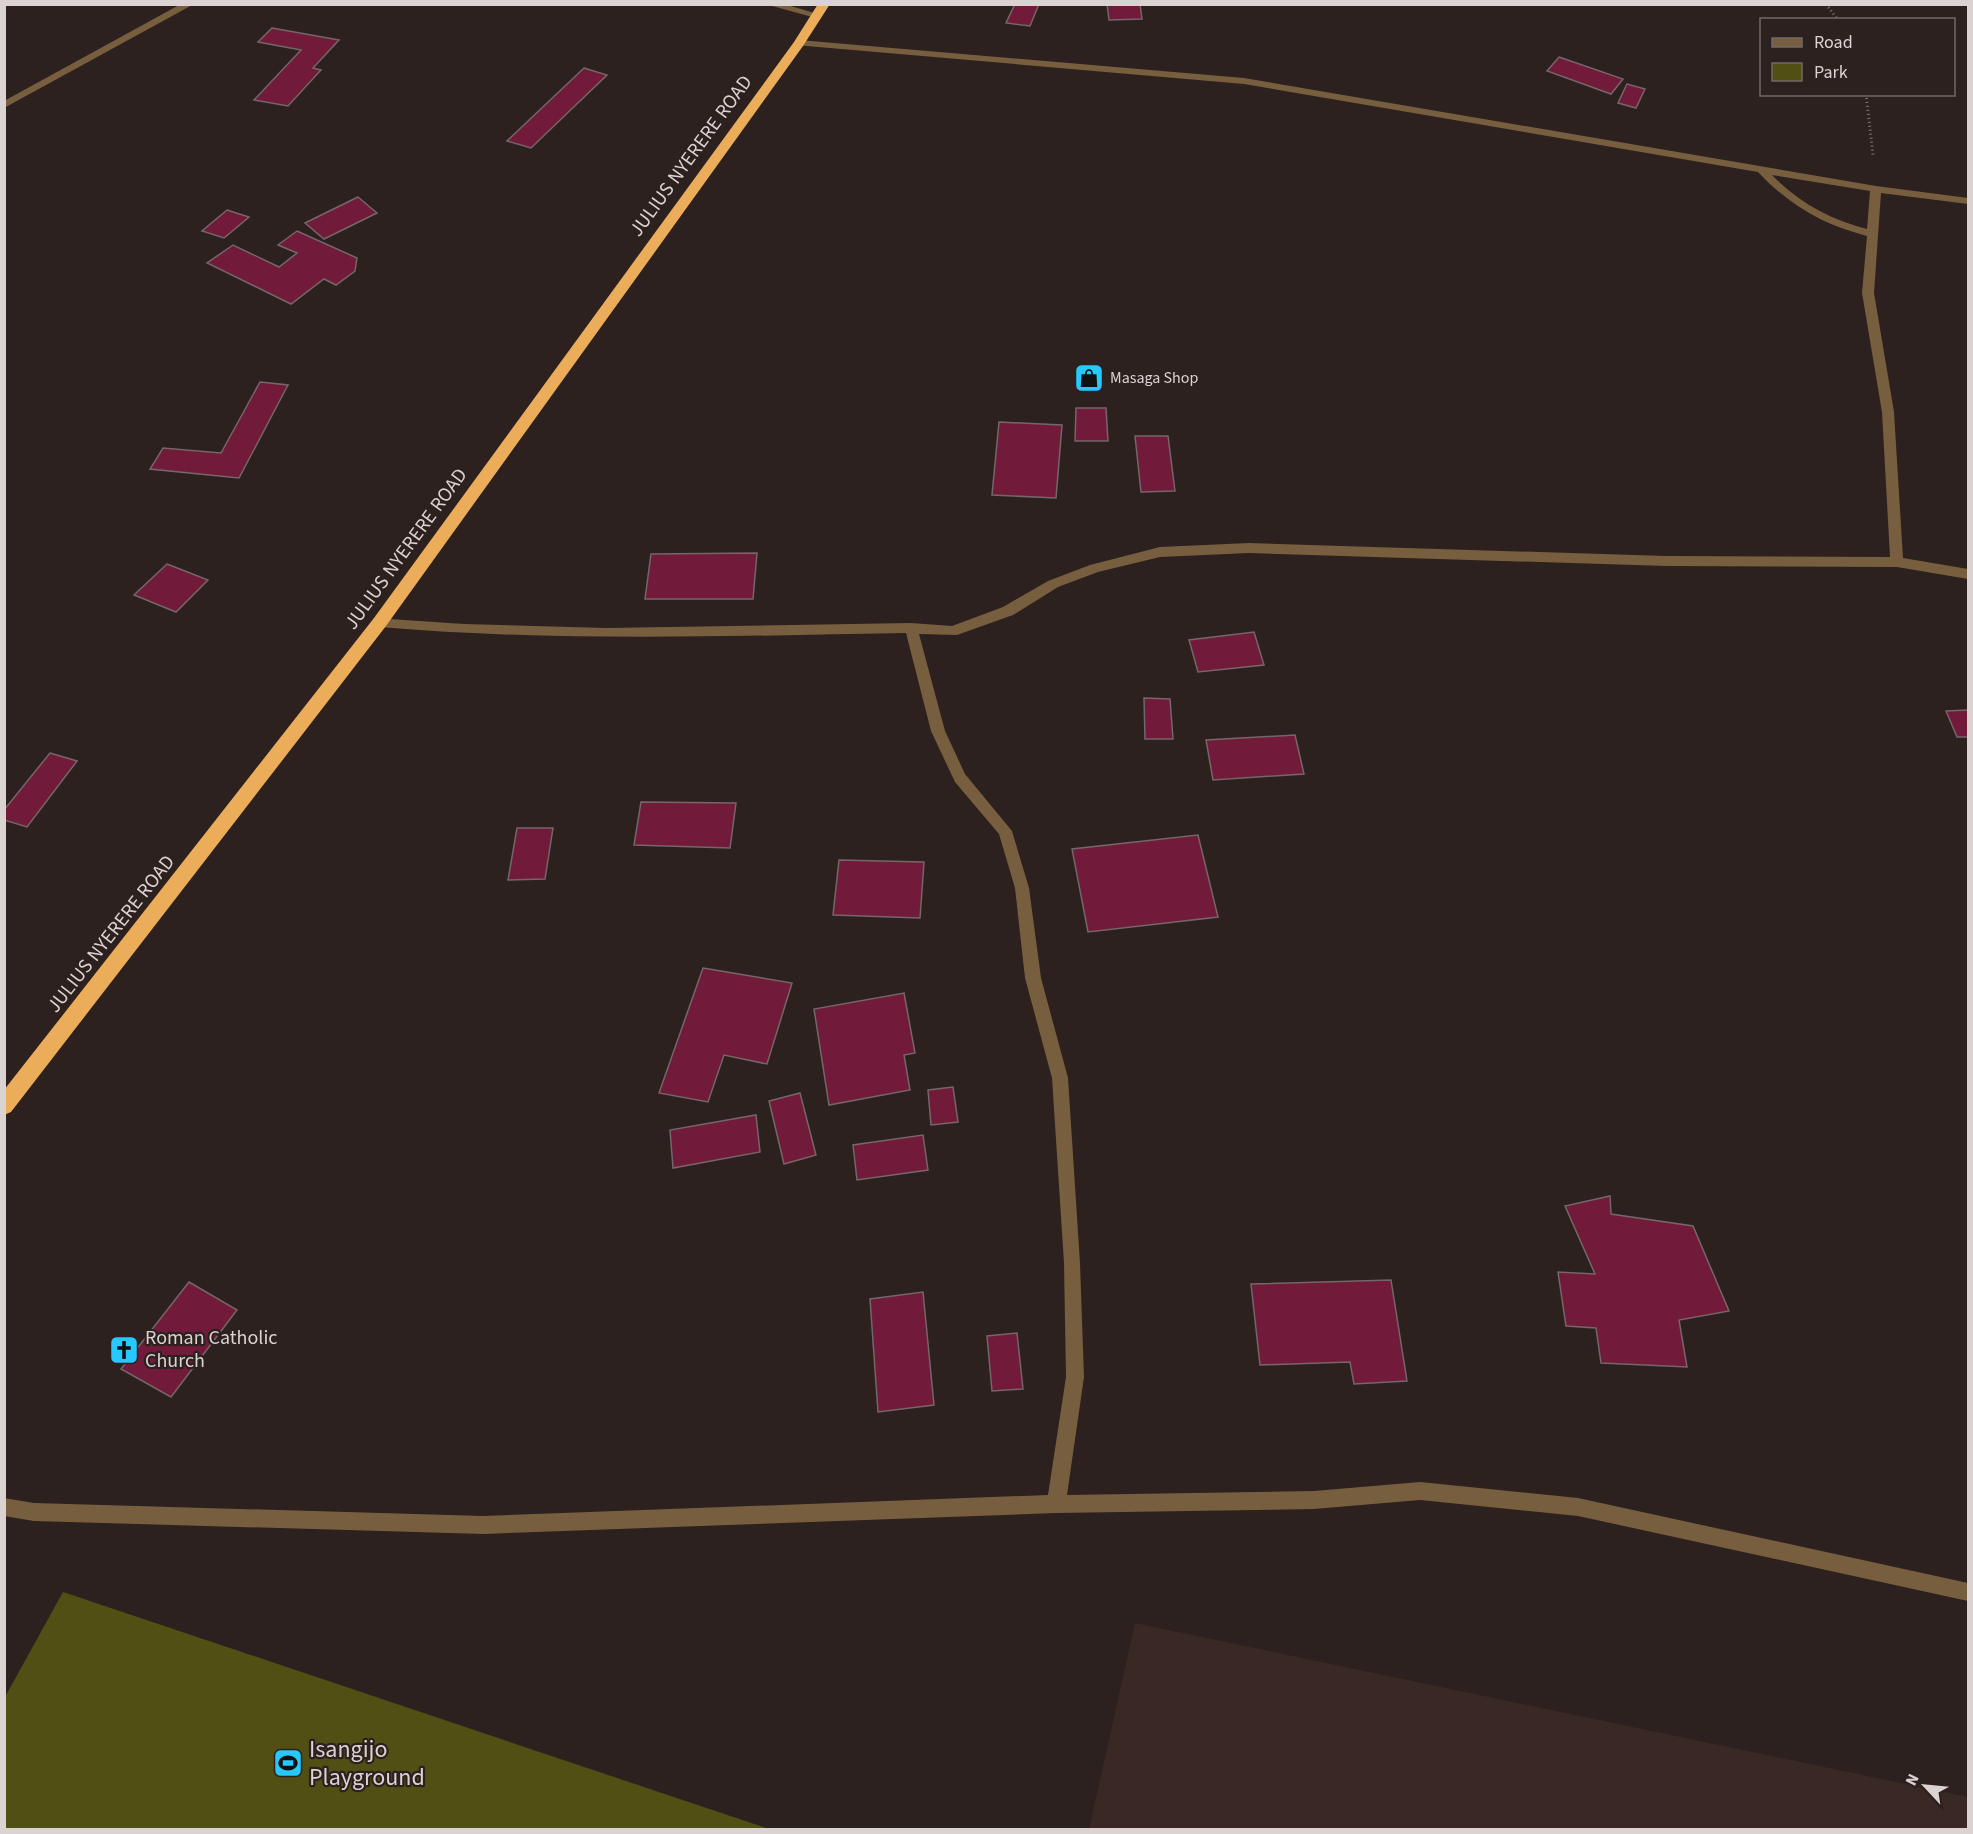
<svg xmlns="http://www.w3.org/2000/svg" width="1973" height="1834" font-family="'Source Sans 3',sans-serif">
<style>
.built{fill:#392823}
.green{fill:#524f15}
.building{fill:#721a3a;stroke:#746669;stroke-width:1.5}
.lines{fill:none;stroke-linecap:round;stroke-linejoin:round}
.path{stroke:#7f7673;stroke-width:3;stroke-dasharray:1 3;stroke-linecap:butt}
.minor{fill:#775e3f;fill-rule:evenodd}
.highway{fill:#ebad59;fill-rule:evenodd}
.labels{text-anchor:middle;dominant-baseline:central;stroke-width:4.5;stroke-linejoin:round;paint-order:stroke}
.far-poi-label{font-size:16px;fill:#dbd3d1;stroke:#2c211e;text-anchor:start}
.street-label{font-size:20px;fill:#dbd3d1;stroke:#2c211e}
.poi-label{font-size:20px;fill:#dbd3d1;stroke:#2c211e;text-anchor:start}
.near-poi-label{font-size:24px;fill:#dbd3d1;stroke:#2c211e;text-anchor:start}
</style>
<rect width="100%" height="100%" fill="#2c211e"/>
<polygon class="built" points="1135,1623 1968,1797 1968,1829 1089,1829"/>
<polygon class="green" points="63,1592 769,1829 5,1829 5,1697"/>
<g class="building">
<polygon points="1015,4 1039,4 1030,26 1006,23"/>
<polygon points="1107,4 1140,4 1142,19 1109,20"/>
<polygon points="272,28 339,40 313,68 321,70 288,106 254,100 301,50 258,42"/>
<polygon points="1559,57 1623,79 1611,94 1547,71"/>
<polygon points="584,68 607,75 531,148 507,141"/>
<polygon points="1627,84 1645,89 1636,108 1618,103"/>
<polygon points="358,197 377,213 324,239 305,223"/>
<polygon points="227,210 249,217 224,238 202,231"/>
<polygon points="297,231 357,258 355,271 336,285 324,279 291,304 207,263 233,245 279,267 297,253 278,245"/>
<polygon points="260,382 288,385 239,478 150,469 163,448 221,453"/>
<polygon points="1076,408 1106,408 1108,441 1075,441"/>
<polygon points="999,422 1062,425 1056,498 992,495"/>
<polygon points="1135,436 1168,436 1175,491 1141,492"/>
<polygon points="757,553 753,599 645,599 651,554"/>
<polygon points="167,564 208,580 176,612 134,595"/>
<polygon points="1254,632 1264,665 1198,672 1189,640"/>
<polygon points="1144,698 1170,699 1173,739 1145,739"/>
<polygon points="1968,710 1968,737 1957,737 1946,711"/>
<polygon points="1295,735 1304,774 1213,780 1206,740"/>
<polygon points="50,753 77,761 27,827 4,820 4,810"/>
<polygon points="641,802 736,803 730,848 634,845"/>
<polygon points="517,828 553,828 545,879 508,880"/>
<polygon points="1198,835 1218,917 1088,932 1072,849"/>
<polygon points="839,860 924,862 920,918 833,915"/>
<polygon points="703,968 792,983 767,1064 724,1055 708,1102 659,1093"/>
<polygon points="904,993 915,1053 904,1055 910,1090 829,1105 814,1009"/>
<polygon points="953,1087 958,1122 931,1125 928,1090"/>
<polygon points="800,1093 816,1155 784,1164 769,1101"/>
<polygon points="756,1115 760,1152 673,1168 670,1130"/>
<polygon points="923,1135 928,1170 857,1180 853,1145"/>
<polygon points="1610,1196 1611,1214 1693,1226 1729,1311 1679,1320 1687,1367 1601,1363 1596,1328 1566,1326 1558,1272 1595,1274 1565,1206"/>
<polygon points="1391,1280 1407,1381 1354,1384 1350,1362 1260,1365 1251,1284"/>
<polygon points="189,1282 237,1310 171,1397 121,1369"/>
<polygon points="923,1292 934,1405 878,1412 870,1299"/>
<polygon points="1017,1333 1023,1389 992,1391 987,1336"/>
</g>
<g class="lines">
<g class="path">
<polyline points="1826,4 1838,20"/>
<polyline points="1866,94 1873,155"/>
</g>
<g class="minor">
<polygon points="181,4 194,4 4,108 4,101"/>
<polygon points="765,4 784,4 821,15 816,18"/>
<path d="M 799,40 L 1244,78 L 1876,186 L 1968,198 L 1968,204 L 1881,193 L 1874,293 L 1894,412 L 1903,558 L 1968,569 L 1968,579 L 1897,567 L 1666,566 L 1249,553 L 1160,557 L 1098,572 L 1058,587 L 1013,615 L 957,635 L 919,634 L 945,731 L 965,774 L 1012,831 L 1029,888 L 1041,978 L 1068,1078 L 1080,1263 L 1084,1377 L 1067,1495 L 1314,1491 L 1420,1482 L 1578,1498 L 1968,1583 L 1968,1601 L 1578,1516 L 1420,1500 L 1314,1509 L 1056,1513 L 483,1534 L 34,1521 L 4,1516 L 4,1498 L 34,1503 L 483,1516 L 1048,1495 L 1066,1377 L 1064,1263 L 1052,1078 L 1025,978 L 1015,888 L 999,834 L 955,782 L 931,731 L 906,633 C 730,636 555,642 380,627 L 373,622 L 375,618 L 464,624 L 606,628 L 911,623 L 952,626 L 1003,607 L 1048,581 L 1090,565 L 1160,547 L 1249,543 L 1666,556 L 1890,557 L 1882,412 L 1862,293 L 1867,236 C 1823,225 1789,205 1758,172 L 1244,84 L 795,45 L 795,41 ZM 1772,175 L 1870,191 L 1867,229 C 1831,220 1798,202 1772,175 Z"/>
</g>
<polygon class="highway" points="818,4 830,4 803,46 386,626 11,1112 4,1115 4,1090 374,618 794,42"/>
</g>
<defs>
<g id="shop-square" transform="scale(1.5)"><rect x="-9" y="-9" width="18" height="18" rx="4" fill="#26c9fe" stroke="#2c211e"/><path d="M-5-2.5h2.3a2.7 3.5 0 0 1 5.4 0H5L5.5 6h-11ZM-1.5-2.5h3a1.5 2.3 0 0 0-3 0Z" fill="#111"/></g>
<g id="church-square" transform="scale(1.5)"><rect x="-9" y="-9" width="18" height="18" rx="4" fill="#26c9fe" stroke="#2c211e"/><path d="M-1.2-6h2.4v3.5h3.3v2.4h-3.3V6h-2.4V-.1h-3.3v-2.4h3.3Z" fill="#111"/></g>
<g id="stadium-square" transform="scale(1.5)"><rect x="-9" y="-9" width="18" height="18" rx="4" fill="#26c9fe" stroke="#2c211e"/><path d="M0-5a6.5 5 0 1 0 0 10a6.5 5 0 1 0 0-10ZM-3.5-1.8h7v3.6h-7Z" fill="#111"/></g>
</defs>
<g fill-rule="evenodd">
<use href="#shop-square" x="1089" y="378"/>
<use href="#church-square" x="124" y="1350"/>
<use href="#stadium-square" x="288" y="1763"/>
</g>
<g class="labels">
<g class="far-poi-label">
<text x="1110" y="378">Masaga Shop</text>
</g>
<g class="street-label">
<text transform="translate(691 156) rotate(-54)">JULIUS NYERERE ROAD</text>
<text transform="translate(406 549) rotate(-54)">JULIUS NYERERE ROAD</text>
<text transform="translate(111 934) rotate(-52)">JULIUS NYERERE ROAD</text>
</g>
<g class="poi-label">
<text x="145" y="1338">Roman Catholic<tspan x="145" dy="23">Church</tspan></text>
</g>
<g class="near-poi-label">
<text x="309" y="1749">Isangijo<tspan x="309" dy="28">Playground</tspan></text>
</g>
</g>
<rect width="1973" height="1834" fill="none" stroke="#dbd3d1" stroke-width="12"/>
<rect x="1760" y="18" width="195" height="78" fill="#2c211e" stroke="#726866" stroke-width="1.5"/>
<rect x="1772" y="38" width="30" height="9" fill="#775e3f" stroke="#726866" stroke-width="1.5"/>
<text x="1814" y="48" font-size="18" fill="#dbd3d1">Road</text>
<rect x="1772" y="63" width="30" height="18" fill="#524f15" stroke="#726866" stroke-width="1.5"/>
<text x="1814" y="78" font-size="18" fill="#dbd3d1">Park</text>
<g transform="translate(1925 1786) rotate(296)" stroke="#2c211e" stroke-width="4.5" paint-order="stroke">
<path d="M0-4.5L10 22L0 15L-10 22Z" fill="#dbd3d1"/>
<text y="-9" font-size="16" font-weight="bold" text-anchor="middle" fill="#dbd3d1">N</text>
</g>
</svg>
